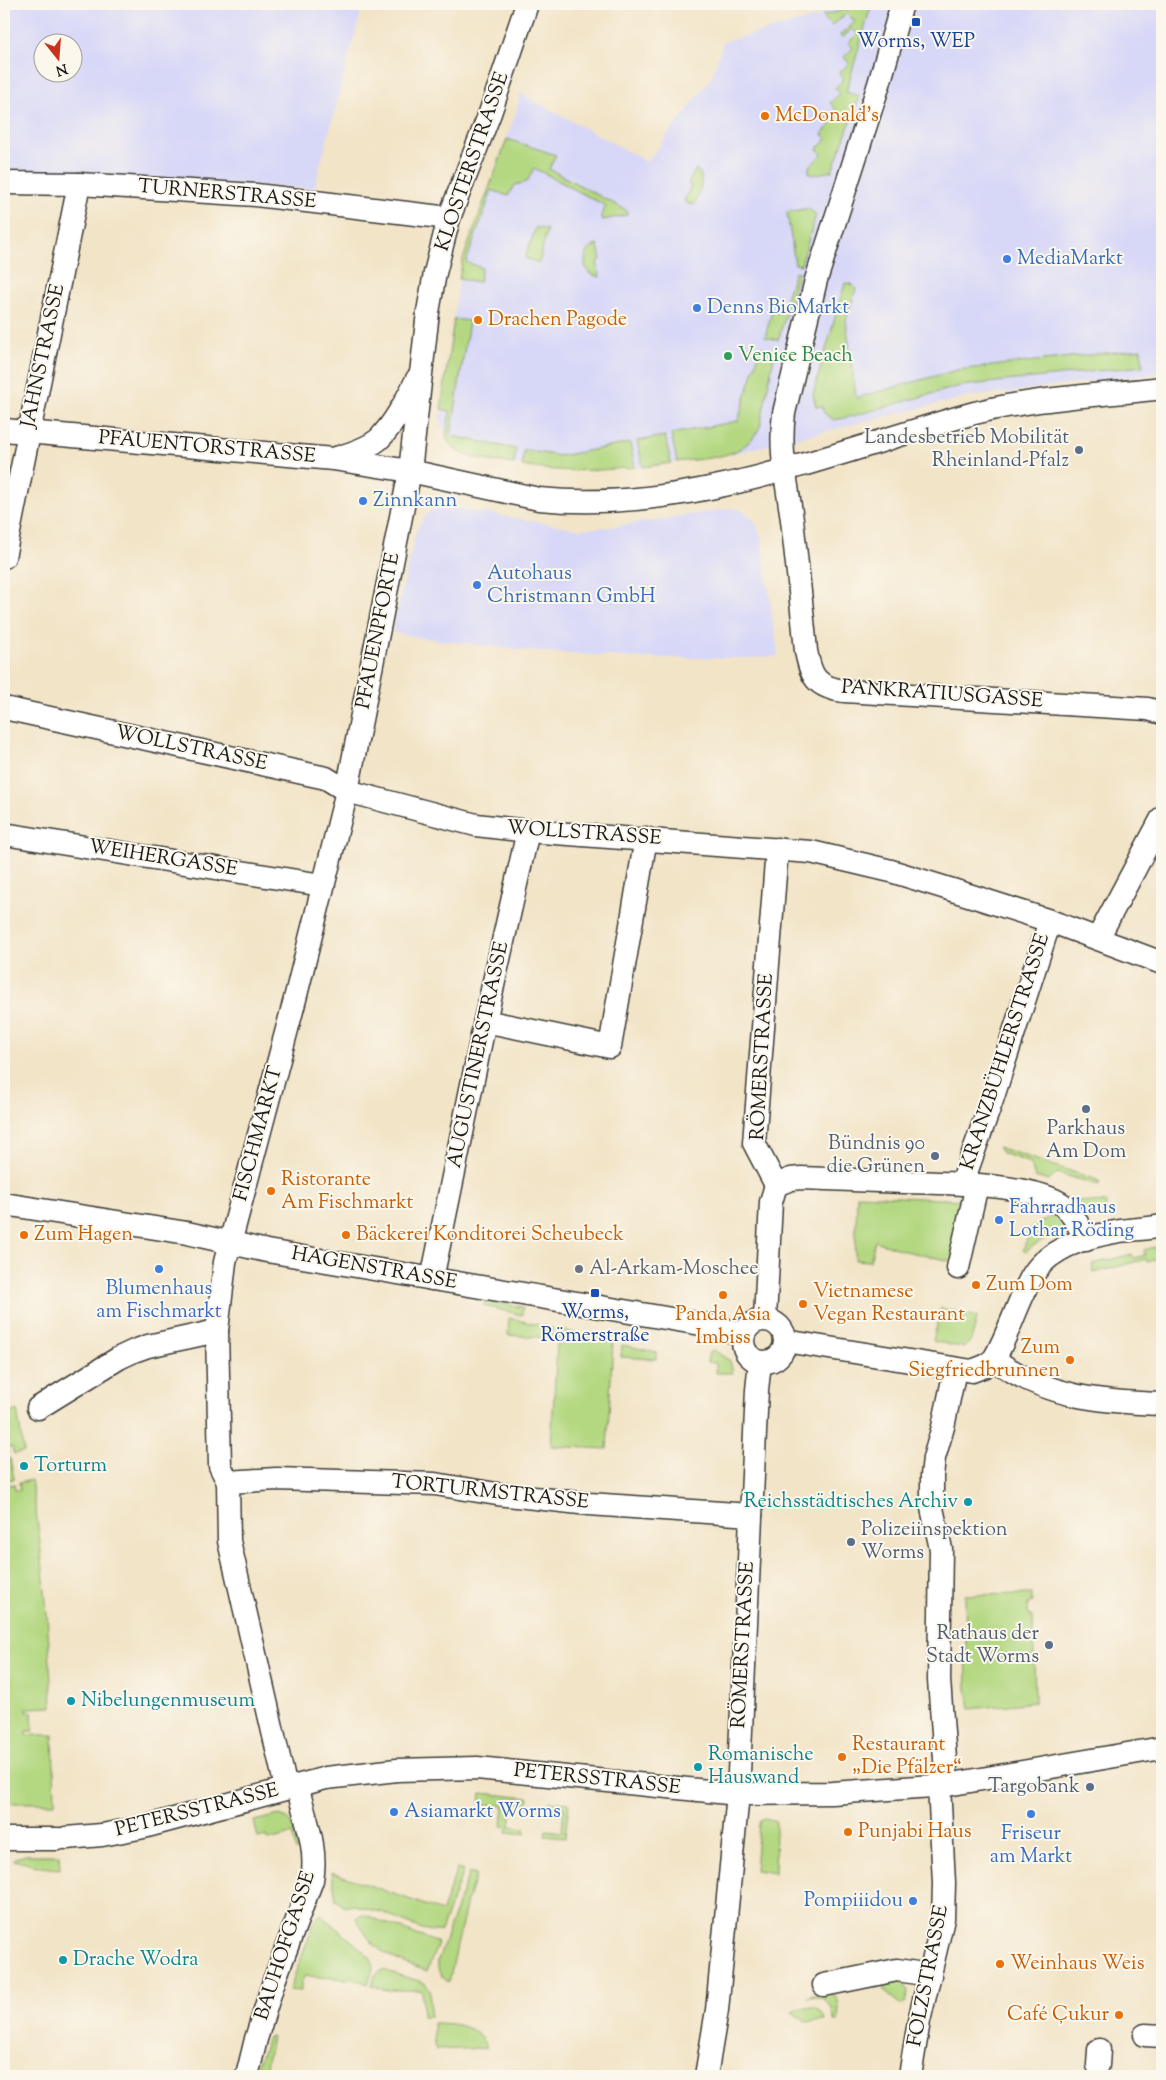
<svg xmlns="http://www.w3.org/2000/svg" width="1166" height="2080" font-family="'Sorts Mill Goudy',serif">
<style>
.built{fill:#d7d7f8;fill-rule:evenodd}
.green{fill:#b4d881;stroke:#687a4e}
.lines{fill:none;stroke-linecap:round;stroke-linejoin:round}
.minor-casing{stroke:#3c3a36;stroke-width:25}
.minor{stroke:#fff;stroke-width:22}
.transit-dot{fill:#1a4fb4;stroke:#fbf7ec;stroke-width:2}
.food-dot{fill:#e8710a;stroke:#fbf7ec;stroke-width:2}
.shop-dot{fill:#3f7fe0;stroke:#fbf7ec;stroke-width:2}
.leisure-dot{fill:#2e9e5b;stroke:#fbf7ec;stroke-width:2}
.service-dot{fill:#5c6f8a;stroke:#fbf7ec;stroke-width:2}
.worship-dot{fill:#6b7280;stroke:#fbf7ec;stroke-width:2}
.culture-dot{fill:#0f9aa8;stroke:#fbf7ec;stroke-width:2}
.labels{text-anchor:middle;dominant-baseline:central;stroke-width:4;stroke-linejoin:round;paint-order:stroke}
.transit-label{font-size:20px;fill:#164399;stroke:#fbf7ec}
.food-label{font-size:20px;fill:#c56008;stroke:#fbf7ec;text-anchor:start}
.street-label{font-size:20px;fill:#1c1c1c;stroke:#fbf7ec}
.shop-label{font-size:20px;fill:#366cbe;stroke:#fbf7ec;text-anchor:start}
.leisure-label{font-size:20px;fill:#27864d;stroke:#fbf7ec;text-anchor:start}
.service-label{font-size:20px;fill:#4e5e75;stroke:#fbf7ec;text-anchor:end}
.worship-label{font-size:20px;fill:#5b616d;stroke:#fbf7ec;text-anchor:start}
.culture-label{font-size:20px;fill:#0d838f;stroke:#fbf7ec;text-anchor:start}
</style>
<rect width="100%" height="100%" fill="#fbf7ec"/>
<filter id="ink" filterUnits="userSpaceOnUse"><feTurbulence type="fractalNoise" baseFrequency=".02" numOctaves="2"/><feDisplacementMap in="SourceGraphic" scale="10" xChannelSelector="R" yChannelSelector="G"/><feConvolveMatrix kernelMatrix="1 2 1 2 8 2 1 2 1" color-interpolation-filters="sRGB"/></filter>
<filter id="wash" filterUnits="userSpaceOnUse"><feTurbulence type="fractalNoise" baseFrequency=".0096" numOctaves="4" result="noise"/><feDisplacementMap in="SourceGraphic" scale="20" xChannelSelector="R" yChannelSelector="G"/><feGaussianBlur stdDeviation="1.12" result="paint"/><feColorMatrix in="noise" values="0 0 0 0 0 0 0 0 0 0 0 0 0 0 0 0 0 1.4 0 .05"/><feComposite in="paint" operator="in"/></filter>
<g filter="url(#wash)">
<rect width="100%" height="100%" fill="#f2e4c7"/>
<g class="built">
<path d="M 4,4 L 363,4 L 314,189 L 183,180 L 4,174 ZM 42,42 L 72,42 L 72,72 L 42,72 Z"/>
<polygon points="757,4 1162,4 1162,373 967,397 730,454 643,467 586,471 551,470 466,455 455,450 447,440 440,419 459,279 463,259 517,110 520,93 647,162 712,77 723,42 826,15"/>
<polygon points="441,507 449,507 579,529 612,527 732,508 741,510 754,520 761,536 778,656 749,658 640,658 528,651 423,638 392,632 417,528 428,513"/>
</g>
<g class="green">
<polygon points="867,4 871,6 846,92 860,96 832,171 812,175 809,172 809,167 822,154 817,149 827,139 822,134 831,124 826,119 836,109 830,103 840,93 835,88 844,79 839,73 849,63 844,57 853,48 848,43 857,34 852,29 842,38 840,35 855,22 847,13 832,26 822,16"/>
<polygon points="507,139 556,155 549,169 626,210 627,215 603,220 601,216 606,206 534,168 527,182 515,185 508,196 492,190 466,262 482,268 479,282 459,279 463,259"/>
<path d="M 696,169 C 707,177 698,193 695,204 L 691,205 L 684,201 L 691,186 L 688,184 Z"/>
<polygon points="804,209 809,209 816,215 801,265 795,264 787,212"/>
<polygon points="536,227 547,230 539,263 525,258"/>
<path d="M 598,245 L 601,260 L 597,262 L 600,277 L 590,274 L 585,266 C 585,256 587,247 598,245 Z"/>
<polygon points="795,271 799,272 778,340 765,337 772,311 781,313"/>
<polygon points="845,283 851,284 856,289 846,320 856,398 957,370 1141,349 1143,366 960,386 853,416 834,420 824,413 822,406 816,407 813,394"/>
<path d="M 454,319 L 469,321 L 451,436 L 516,449 L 514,464 C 492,460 455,461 446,437 L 450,411 L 441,409 Z"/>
<path d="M 761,347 L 775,351 L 760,427 C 743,460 710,457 677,462 L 671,434 L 738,421 Z"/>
<polygon points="665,436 671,463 643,467 637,441"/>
<path d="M 630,443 L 635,467 C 597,471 560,473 522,466 L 524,450 L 560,456 Z"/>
<polygon points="998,1147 1100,1181 1099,1185 1057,1173 1049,1181 1035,1177 1030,1163 1002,1153"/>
<polygon points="857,1195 962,1200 951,1261 905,1251 875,1241 870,1261 855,1260"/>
<path d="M 1067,1200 L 1106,1203 L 1105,1212 L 1100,1218 C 1085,1221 1077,1210 1067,1200 Z"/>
<path d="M 1059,1212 L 1068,1226 C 1064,1233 1036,1240 1026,1252 L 1023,1250 L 1031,1228 Z"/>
<polygon points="1155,1247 1159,1259 1147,1262 1146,1259 1094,1273 1092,1264 1132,1254 1134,1258 1145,1255 1144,1250"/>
<polygon points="485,1301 523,1307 522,1315 484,1306"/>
<path d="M 941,1308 L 977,1317 C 969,1355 968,1348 933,1341 Z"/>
<polygon points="509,1318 553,1328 552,1338 508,1335"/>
<polygon points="558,1329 613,1342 607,1449 551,1446"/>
<polygon points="622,1345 656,1352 656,1359 621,1357"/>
<polygon points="714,1350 730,1361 733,1373 716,1373 716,1363 707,1362 709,1352"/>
<polygon points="17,1410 24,1452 14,1454 12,1447 8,1448 9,1453 4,1454 4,1416"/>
<path d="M 10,1458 L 14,1479 L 7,1480 L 8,1485 L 14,1484 L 15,1490 L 20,1490 L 19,1483 L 31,1480 C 44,1555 49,1631 52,1707 L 27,1708 L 27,1712 L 32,1712 L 33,1731 L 27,1731 L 27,1735 L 53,1735 L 55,1803 L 13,1803 L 4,1807 L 4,1459 Z"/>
<polygon points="1032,1594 1032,1602 1028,1604 1028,1614 1033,1617 1035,1702 970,1709 967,1689 965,1595"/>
<polygon points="481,1793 529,1798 528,1804 513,1802 510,1826 525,1828 525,1834 507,1832 508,1827 502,1826 504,1806 480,1804"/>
<polygon points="549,1801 569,1803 565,1838 545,1836 546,1830 562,1832 564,1808 548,1806"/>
<path d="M 280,1815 C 294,1819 296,1837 299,1849 L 296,1851 L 292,1834 L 268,1840 L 267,1836 L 258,1838 L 254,1821 Z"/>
<polygon points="765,1819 776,1822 775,1873 755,1870 759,1823 761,1820"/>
<polygon points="26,1855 59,1855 60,1869 41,1867 14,1860 15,1858"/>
<path d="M 457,1869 L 463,1871 L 441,1931 C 423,1933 403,1921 387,1914 C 382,1911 376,1912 371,1910 C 362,1907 355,1903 345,1907 L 336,1900 L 332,1872 L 442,1911 Z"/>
<path d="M 469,1873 L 476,1875 L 467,1901 L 449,1982 C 440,1977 437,1971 438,1960 Z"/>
<polygon points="321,1914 370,1957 374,1965 368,1984 358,1980 305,1976 301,1982 301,1991 289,1990 316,1919"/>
<path d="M 362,1914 L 438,1943 L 427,1971 C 391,1959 374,1953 356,1918 Z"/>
<polygon points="383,1970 425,1983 430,1991 430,2016 423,2016 422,1990 385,1990 372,1985 375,1975"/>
<polygon points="901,1980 909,1991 906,2002 901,2005 884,1991 884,1984 887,1981"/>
<path d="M 825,1991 C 842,1996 839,2005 838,2021 L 834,2021 C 834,2005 825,1995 808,1997 Z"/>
<path d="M 805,2007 C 816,2006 822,2010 825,2020 L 806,2022 L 792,2012 Z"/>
<path d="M 433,2023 C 454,2023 477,2025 487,2048 L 436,2050 L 434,2045 Z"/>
<polygon points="268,2037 272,2037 264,2076 253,2076"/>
</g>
</g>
<g filter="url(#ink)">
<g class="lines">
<g class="minor-casing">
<g id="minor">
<path d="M 902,4 L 879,84 L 816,280 L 784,413 C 779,453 787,482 792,520 C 797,564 802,607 806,651 C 811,677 816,687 844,691 L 1148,709 L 1162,713"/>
<polyline points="4,183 79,184 256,195 449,218"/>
<path d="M 4,430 L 333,459 L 410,471 L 539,499 C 684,514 824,456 960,417 C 1025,398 1095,396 1162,388"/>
<path d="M 336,458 C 350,454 367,449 379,439 C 395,423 407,399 417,379"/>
<polyline points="4,557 79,184"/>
<polyline points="4,708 326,778 347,791 476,825 528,831 811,852 891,871 975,897 1050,921 1162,963"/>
<polyline points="4,834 322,885"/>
<polyline points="1098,938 1162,818"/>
<polyline points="485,1021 610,1047 646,838"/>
<polyline points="962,1184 991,1103 1050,921"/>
<polyline points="776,1185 754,1143 777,849"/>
<path d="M 776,1185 L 791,1179 L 801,1178 C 835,1179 870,1181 904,1182 C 943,1183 1032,1183 1063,1205 C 1073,1213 1080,1228 1086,1240"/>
<polyline points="4,1204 187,1233 267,1251 707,1325 743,1334"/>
<polyline points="958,1268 977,1185"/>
<polyline points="432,1279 485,1021 528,831"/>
<polyline points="765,1319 771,1202 776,1185"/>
<circle cx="764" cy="1341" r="21"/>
<path d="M 785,1341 L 972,1371 L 985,1366 L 994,1359 C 1009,1333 1017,1304 1031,1278 C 1047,1248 1089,1236 1120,1231 C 1134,1229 1148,1229 1162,1226"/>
<path d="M 994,1359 C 1044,1397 1101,1402 1162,1404"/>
<polyline points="38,1408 119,1358 134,1351 148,1346 217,1331"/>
<polyline points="228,1482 276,1479 435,1484 497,1494 589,1504 751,1515"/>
<polyline points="947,1785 939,1680 941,1549 932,1508 932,1476 934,1458 943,1427 955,1370"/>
<polyline points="286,1788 229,1541 228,1482 220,1466 217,1331 225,1262 294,1003 347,791 410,471 428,312 435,273 449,218 490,113 527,4"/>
<polyline points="66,1838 102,1835 144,1827 326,1778 397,1770 477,1768 738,1794 832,1793 947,1785 1162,1748"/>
<polyline points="4,1839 58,1839"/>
<polyline points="824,1985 897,1970 930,1975"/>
<polyline points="1145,2035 1162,2036"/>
<polyline points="1098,2065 1099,2050"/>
<path d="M 247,2076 L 256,2039 L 274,1981 L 312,1880 C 318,1848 305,1817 297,1786"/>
<polyline points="706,2076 717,2010 738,1794 757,1390 760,1362"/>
<polyline points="910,2076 919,2021 943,1919 944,1883 939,1785"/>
</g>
</g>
<use href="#minor" class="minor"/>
</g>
</g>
<g class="transit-dot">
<rect x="911" y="17" width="10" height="10" rx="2.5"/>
<rect x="590" y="1288" width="10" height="10" rx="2.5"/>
</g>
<g class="food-dot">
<circle cx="765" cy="116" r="5"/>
<circle cx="478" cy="320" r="5"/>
<circle cx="271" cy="1191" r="5"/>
<circle cx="24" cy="1235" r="5"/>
<circle cx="346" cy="1235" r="5"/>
<circle cx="976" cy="1285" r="5"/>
<circle cx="723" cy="1295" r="5"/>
<circle cx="803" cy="1304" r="5"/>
<circle cx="1070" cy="1360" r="5"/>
<circle cx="842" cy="1757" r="5"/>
<circle cx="848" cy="1832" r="5"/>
<circle cx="1000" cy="1964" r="5"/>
<circle cx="1119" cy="2015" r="5"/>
</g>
<g class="shop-dot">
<circle cx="1007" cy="259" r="5"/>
<circle cx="697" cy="308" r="5"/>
<circle cx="363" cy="501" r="5"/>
<circle cx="477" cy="585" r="5"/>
<circle cx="999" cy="1220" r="5"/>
<circle cx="159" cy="1269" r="5"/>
<circle cx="394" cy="1812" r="5"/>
<circle cx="1031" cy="1814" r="5"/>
<circle cx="913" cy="1901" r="5"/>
</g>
<circle class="leisure-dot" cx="728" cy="356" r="5"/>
<g class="service-dot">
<circle cx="1079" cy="450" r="5"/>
<circle cx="1086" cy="1109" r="5"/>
<circle cx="935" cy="1156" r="5"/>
<circle cx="851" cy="1542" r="5"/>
<circle cx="1049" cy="1645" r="5"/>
<circle cx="1090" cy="1787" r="5"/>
</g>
<circle class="worship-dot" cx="579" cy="1269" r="5"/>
<g class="culture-dot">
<circle cx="24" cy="1466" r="5"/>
<circle cx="968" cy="1502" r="5"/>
<circle cx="71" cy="1701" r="5"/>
<circle cx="698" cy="1767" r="5"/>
<circle cx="63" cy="1960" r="5"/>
</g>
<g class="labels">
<g class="transit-label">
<text x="916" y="42">Worms, WEP</text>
<text x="595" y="1313">Worms,<tspan x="595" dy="23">Römerstraße</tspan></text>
</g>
<g class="food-label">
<text x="775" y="116">McDonald's</text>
<text x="488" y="320">Drachen Pagode</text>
<text x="281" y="1180">Ristorante<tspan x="281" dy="23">Am Fischmarkt</tspan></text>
<text x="34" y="1235">Zum Hagen</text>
<text x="356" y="1235">Bäckerei Konditorei Scheubeck</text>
<text x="986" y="1285">Zum Dom</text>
<text x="813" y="1292">Vietnamese<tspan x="813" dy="23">Vegan Restaurant</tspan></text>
<text x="723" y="1315" text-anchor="middle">Panda Asia<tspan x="723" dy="23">Imbiss</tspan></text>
<text x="1060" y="1348" text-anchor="end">Zum<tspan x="1060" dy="23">Siegfriedbrunnen</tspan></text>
<text x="852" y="1745">Restaurant<tspan x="852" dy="23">„Die Pfälzer“</tspan></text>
<text x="858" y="1832">Punjabi Haus</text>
<text x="1010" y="1964">Weinhaus Weis</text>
<text x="1109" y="2015" text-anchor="end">Café Çukur</text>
</g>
<g class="street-label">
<text transform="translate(473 162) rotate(-71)">KLOSTERSTRASSE</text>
<text transform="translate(227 195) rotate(5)">TURNERSTRASSE</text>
<text transform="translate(44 356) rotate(-78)">JAHNSTRASSE</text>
<text transform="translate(207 448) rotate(5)">PFAUENTORSTRASSE</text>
<text transform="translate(379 631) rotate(-79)">PFAUENPFORTE</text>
<text transform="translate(942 695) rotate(4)">PANKRATIUSGASSE</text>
<text transform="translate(191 749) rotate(12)">WOLLSTRASSE</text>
<text transform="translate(584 834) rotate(4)">WOLLSTRASSE</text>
<text transform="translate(163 859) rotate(9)">WEIHERGASSE</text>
<text transform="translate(1006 1052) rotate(-72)">KRANZBÜHLERSTRASSE</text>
<text transform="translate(479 1055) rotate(-78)">AUGUSTINERSTRASSE</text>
<text transform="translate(763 1057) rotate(-87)">RÖMERSTRASSE</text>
<text transform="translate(259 1134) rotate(-75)">FISCHMARKT</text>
<text transform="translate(374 1269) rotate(10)">HAGENSTRASSE</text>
<text transform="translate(490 1493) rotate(6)">TORTURMSTRASSE</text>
<text transform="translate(744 1645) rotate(-87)">RÖMERSTRASSE</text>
<text transform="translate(597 1780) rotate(6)">PETERSSTRASSE</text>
<text transform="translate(197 1811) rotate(-14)">PETERSSTRASSE</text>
<text transform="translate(286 1946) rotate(-72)">BAUHOFGASSE</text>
<text transform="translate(929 1976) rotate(-79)">FOLZSTRASSE</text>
</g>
<g class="shop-label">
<text x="1017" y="259">MediaMarkt</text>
<text x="707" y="308">Denns BioMarkt</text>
<text x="373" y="501">Zinnkann</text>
<text x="487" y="574">Autohaus<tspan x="487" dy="23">Christmann GmbH</tspan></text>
<text x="1009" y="1208">Fahrradhaus<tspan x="1009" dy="23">Lothar Röding</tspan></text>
<text x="159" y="1289" text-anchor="middle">Blumenhaus<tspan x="159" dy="23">am Fischmarkt</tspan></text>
<text x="404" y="1812">Asiamarkt Worms</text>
<text x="1031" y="1834" text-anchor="middle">Friseur<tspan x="1031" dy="23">am Markt</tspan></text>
<text x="903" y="1901" text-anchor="end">Pompiiidou</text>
</g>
<g class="leisure-label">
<text x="738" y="356">Venice Beach</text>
</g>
<g class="service-label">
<text x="1069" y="438">Landesbetrieb Mobilität<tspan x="1069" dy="23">Rheinland-Pfalz</tspan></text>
<text x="1086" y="1129" text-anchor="middle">Parkhaus<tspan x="1086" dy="23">Am Dom</tspan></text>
<text x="925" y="1144">Bündnis 90<tspan x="925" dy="23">die Grünen</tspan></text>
<text x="861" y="1530" text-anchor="start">Polizeiinspektion<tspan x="861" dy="23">Worms</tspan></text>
<text x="1039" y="1634">Rathaus der<tspan x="1039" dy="23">Stadt Worms</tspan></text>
<text x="1080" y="1787">Targobank</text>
</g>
<g class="worship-label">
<text x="589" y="1269">Al-Arkam-Moschee</text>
</g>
<g class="culture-label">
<text x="34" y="1466">Torturm</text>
<text x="958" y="1502" text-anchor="end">Reichsstädtisches Archiv</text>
<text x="81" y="1701">Nibelungenmuseum</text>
<text x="708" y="1755">Romanische<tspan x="708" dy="23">Hauswand</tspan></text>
<text x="73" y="1960">Drache Wodra</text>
</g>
</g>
<rect width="1166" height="2080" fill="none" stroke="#fbf7ec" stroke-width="20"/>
<g transform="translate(58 58) rotate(163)"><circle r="24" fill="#fbf7ec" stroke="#a29f99"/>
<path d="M0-4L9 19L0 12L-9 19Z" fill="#c8321e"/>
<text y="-8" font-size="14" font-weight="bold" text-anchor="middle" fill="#1c1c1c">N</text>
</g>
</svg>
